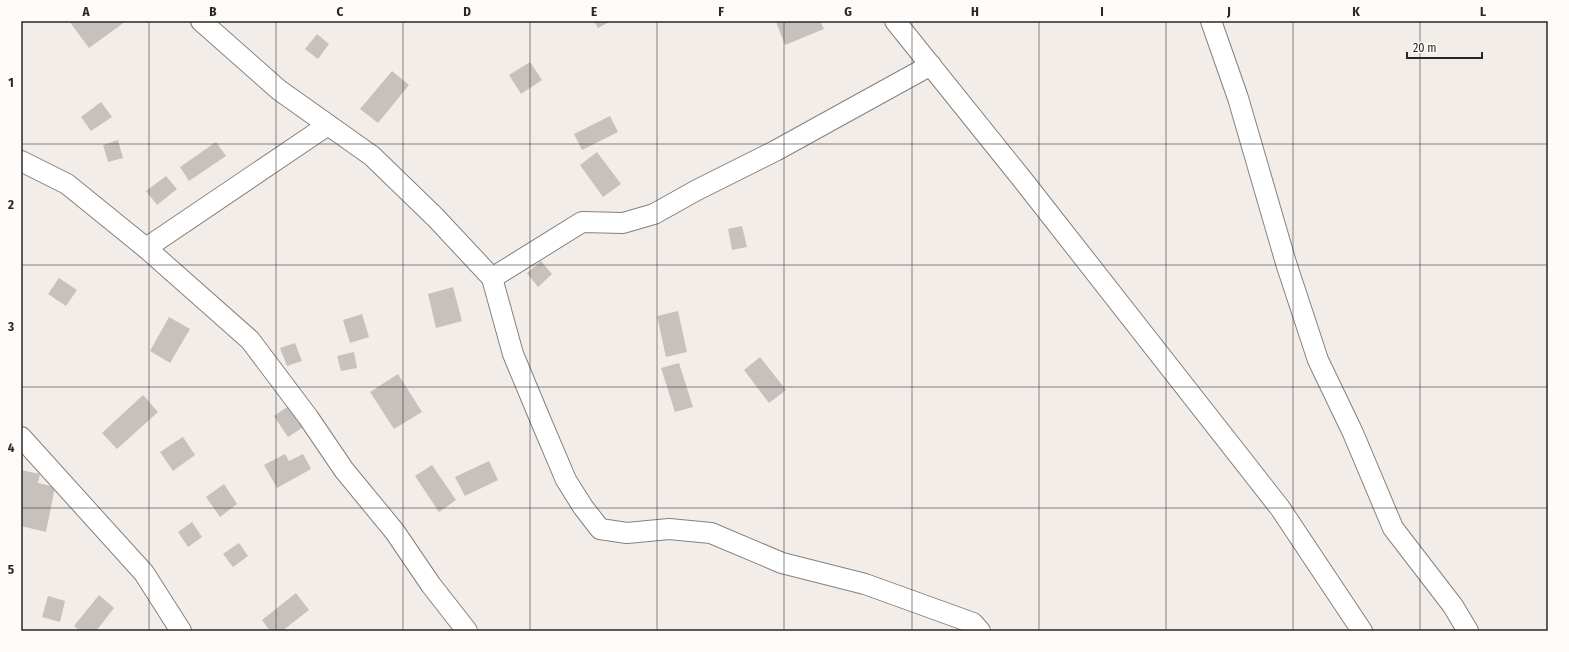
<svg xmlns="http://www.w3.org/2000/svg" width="1569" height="652" font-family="'Fira Sans Condensed',sans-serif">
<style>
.building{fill:#c6c1bd}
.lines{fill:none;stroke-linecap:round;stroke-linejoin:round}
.street-casing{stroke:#86817d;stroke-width:22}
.street{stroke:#fff;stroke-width:20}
.grid{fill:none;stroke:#292725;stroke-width:1;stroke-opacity:0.55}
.neatline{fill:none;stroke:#292725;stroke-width:1.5}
.grid-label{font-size:13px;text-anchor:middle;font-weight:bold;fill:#292725}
</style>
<rect width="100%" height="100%" fill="#f3ede9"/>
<g class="building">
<polygon points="69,21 126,21 89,48"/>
<polygon points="594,21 611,21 598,28"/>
<polygon points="778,21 820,21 824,29 785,45 776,22"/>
<polygon points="317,34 329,44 318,59 305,49"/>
<polygon points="530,62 542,80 521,94 509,75"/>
<polygon points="392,71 409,85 378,123 360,109"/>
<polygon points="101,102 112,117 91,131 81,117"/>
<polygon points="610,116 618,132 582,150 574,134"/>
<polygon points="118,140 123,158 108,162 103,145"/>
<polygon points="216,142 226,156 189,181 180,167"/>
<polygon points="597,152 621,184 603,197 580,165"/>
<polygon points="166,176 177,189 157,205 146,191"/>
<polygon points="742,226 747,247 732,250 728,229"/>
<polygon points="541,261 552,274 538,287 527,273"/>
<polygon points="59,278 77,290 66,306 48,294"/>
<polygon points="453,287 462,321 436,328 428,294"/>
<polygon points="678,311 687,352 666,357 657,316"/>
<polygon points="362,314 369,337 350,343 343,320"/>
<polygon points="169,317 190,329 170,363 150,351"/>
<polygon points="295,343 302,361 287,366 280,348"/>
<polygon points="354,352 357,368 341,371 337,356"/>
<polygon points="760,357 786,390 769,403 744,370"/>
<polygon points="679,363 693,407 675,412 661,368"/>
<polygon points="398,374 422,412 394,429 370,392"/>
<polygon points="143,395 158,412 117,449 102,433"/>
<polygon points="290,405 305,426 288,437 274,416"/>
<polygon points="183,437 195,455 173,471 160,452"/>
<polygon points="285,454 289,461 303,454 311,469 277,488 264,465"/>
<polygon points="489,461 498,480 465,496 455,477"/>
<polygon points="432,465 456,500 439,512 415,476"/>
<polygon points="21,470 40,474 38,483 55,487 46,532 21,526"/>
<polygon points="224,484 237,504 220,517 206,497"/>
<polygon points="192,522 202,537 188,547 178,532"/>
<polygon points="239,543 248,556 233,567 223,554"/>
<polygon points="296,593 309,610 282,631 270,631 262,620"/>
<polygon points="99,595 114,608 96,631 80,631 74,626"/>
<polygon points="48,596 65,601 60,622 42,617"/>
</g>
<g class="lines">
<g class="street-casing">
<g id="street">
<polyline points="201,21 279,90 372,156 436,218 492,278 513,354 538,414 566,480 583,507 600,529 627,533 669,529 711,533 782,563 865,584 973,623 980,631"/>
<polyline points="895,21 1022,179 1280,508 1362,631"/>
<polyline points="1211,21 1238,98 1286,263 1318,360 1353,433 1393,528 1453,606 1468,631"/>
<polyline points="21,161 67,184 146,248 250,340 308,417 344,470 395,532 431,585 467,631"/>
<polyline points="146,248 328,125"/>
<polyline points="492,278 582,222 623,223 654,214 697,190 775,151 931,65"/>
<polyline points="21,437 144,573 181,631"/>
</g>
</g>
<use href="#street" class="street"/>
</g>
<path class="grid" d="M 149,21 L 149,631M 276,21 L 276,631M 403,21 L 403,631M 530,21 L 530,631M 657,21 L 657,631M 784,21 L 784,631M 912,21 L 912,631M 1039,21 L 1039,631M 1166,21 L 1166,631M 1293,21 L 1293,631M 1420,21 L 1420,631M 21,144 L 1548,144M 21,265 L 1548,265M 21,387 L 1548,387M 21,508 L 1548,508"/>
<rect width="1569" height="652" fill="none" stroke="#fefbf8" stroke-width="44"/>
<path d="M1407 52v6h75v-6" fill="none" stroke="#292725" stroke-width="2"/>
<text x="1413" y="52" font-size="12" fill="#292725" stroke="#fefbf8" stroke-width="3" paint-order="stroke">20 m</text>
<rect x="22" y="22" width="1525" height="608" class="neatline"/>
<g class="grid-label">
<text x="86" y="16">A</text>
<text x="213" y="16">B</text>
<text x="340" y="16">C</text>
<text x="467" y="16">D</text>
<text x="594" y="16">E</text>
<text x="721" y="16">F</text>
<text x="848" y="16">G</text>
<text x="975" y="16">H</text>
<text x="1102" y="16">I</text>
<text x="1229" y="16">J</text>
<text x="1356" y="16">K</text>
<text x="1483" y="16">L</text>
<text x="11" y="87">1</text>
<text x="11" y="209">2</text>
<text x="11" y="331">3</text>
<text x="11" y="452">4</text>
<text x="11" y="574">5</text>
</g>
</svg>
